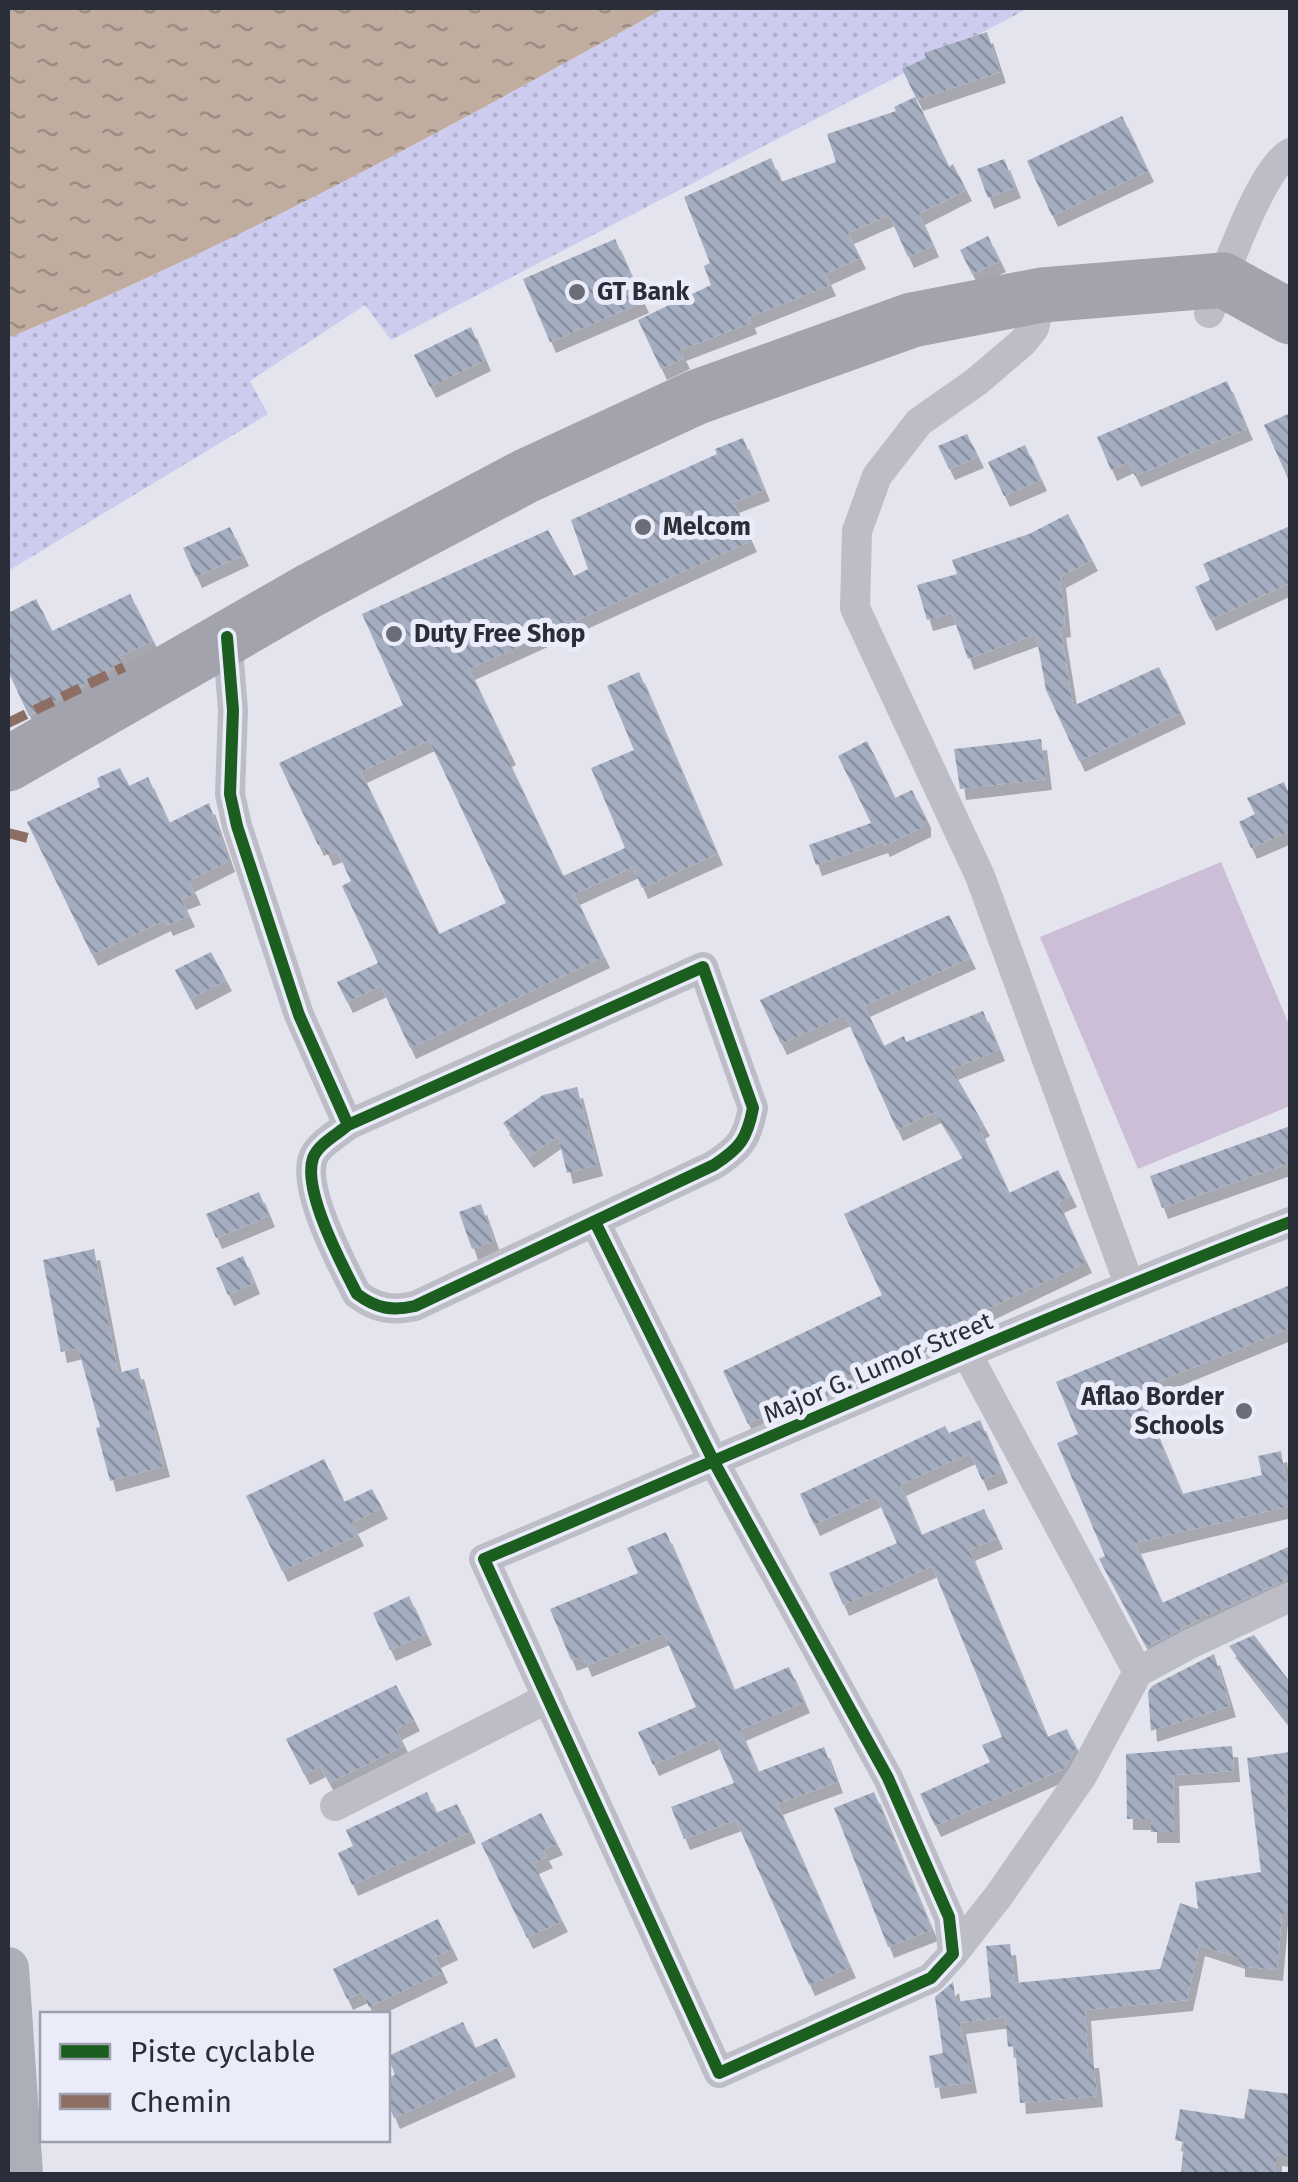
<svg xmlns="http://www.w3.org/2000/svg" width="1298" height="2182" font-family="'Fira Sans',sans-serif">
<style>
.sand{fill:url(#sand-dots)}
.green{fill:#ccbed6}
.water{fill:url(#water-ripples)}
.building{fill:url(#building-back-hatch);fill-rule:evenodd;filter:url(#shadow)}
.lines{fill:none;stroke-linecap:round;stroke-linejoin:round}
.street{stroke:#bcbdc7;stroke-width:30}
.secondary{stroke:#acaeb8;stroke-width:42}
.highway{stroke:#a3a3ad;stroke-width:55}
.quiet{stroke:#8d6e63;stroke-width:10;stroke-dasharray:20 10;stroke-linecap:butt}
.cycleway-casing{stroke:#ebecfa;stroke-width:19}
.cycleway{stroke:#1b5e20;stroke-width:12}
.poi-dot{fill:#6b6e78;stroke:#ebecfa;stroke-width:4}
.labels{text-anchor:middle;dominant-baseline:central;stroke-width:10;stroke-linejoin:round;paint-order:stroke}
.poi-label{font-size:25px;font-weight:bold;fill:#2a2e39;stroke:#ebecfa;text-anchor:start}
.street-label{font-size:25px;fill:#2a2e39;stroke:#ebecfa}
</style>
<defs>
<pattern id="sand-dots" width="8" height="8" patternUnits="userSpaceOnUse" patternTransform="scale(2.5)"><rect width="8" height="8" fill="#cdcbee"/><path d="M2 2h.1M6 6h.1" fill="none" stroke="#b0afcd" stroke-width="1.8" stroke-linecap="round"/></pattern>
<pattern id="water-ripples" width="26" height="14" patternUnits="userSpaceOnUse" patternTransform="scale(2.5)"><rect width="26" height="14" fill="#c0ad9f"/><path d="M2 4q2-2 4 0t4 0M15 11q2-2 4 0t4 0" fill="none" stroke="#9c8d83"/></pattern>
<pattern id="building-back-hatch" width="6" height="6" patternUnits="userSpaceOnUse" patternTransform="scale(2.5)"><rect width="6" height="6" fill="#a5aec1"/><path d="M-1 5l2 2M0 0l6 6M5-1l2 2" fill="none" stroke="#878e9e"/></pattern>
<filter id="shadow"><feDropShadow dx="6" dy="11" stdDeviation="0" flood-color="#0004"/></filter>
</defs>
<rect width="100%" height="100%" fill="#e4e4ee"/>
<path class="sand" d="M 665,8 L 1029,8 L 391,340 L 365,305 L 250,381 L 268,414 L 8,571 L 8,338 C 235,246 450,126 665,8 Z"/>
<polygon class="green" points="1221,862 1290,1027 1290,1106 1138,1169 1040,937"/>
<path class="water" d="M 8,8 L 665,8 C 450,126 235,246 8,338 Z"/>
<g class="building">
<polygon points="987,32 1000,72 917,100 902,69 926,58 924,53"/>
<polygon points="915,97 949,167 953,164 966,190 919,214 933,246 908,257 889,215 848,233 860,258 825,274 830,285 749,317 751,323 680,350 684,358 661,369 638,320 711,285 704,266 710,263 684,197 771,158 781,182 836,162 827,134 896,111 894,107"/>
<polygon points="1122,116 1148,171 1052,216 1027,161"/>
<polygon points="1004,159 1015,187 988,198 977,169"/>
<polygon points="988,236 1000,261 972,274 960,250"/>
<polygon points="615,239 643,302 550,342 523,279"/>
<polygon points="471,327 485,360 430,387 414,355"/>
<polygon points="1227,381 1247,429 1135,476 1128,462 1111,470 1097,437"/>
<polygon points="1290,413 1290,483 1264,425"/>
<polygon points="967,434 978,457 949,469 938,446"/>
<path d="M 743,438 L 764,490 L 733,502 L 751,541 L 469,669 L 510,754 L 506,756 L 563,876 L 625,848 L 591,768 L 634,750 L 607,686 L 639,672 L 717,854 L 642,888 L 633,867 L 574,894 L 604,957 L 410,1048 L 381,986 L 347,1002 L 337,982 L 378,963 L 342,886 L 351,881 L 337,851 L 327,855 L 322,843 L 318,845 L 279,763 L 403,705 L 362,614 L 548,530 L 574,576 L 588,569 L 571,520 L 717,454 L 715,449 ZM 429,740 L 506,903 L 439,934 L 361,772 Z"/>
<polygon points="1025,445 1041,480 1004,496 988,462"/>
<polygon points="1068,514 1092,560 1060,577 1065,626 1060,627 1073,706 1159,667 1180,713 1079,761 1046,690 1036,634 968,659 952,613 927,620 917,585 957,574 952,560 1029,534"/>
<polygon points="1290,526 1290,583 1210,620 1195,587 1210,580 1203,564"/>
<polygon points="230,527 243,555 196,577 183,548"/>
<polygon points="130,594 153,641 119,656 122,662 29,716 8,671 8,613 36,599 52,631"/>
<polygon points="1041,739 1046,779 960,789 954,749"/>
<polygon points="867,741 895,798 912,790 925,817 925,826 884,846 882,842 816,865 809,845 871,823 838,756"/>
<polygon points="120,768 129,786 148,777 169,823 209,803 229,861 189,881 195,894 181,899 189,916 167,925 165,920 92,955 27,822 100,787 97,778"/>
<polygon points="1284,782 1290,796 1290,831 1251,848 1239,822 1255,814 1247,798"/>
<polygon points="949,915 970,958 864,1006 884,1046 904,1036 906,1042 983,1011 999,1050 952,1069 984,1125 979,1128 1009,1193 1058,1170 1071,1196 1058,1202 1086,1262 748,1424 723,1371 882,1295 844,1214 963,1158 935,1112 897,1130 845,1015 781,1044 760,1000"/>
<polygon points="211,952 226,980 190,999 175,970"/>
<polygon points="577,1087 597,1165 567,1173 558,1136 528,1157 503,1123 543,1095"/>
<polygon points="1290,1126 1290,1163 1162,1208 1150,1176"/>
<polygon points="259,1192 269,1216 216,1238 206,1214"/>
<polygon points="481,1204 494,1241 472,1249 459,1212"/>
<polygon points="94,1249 118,1373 138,1368 164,1466 110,1481 96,1428 100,1427 78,1348 61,1352 43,1260"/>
<polygon points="243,1256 254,1283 228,1295 216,1268"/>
<polygon points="1290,1285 1290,1328 1138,1390 1182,1494 1262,1475 1258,1456 1281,1451 1290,1506 1135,1543 1162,1603 1290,1546 1290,1578 1206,1616 1199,1607 1202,1618 1146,1647 1099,1559 1105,1556 1057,1443 1078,1434 1056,1382"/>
<polygon points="980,1420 1002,1472 982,1480 970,1453 900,1485 921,1535 984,1509 997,1538 969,1550 1047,1737 1067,1729 1076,1748 1065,1768 935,1826 920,1794 990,1762 982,1745 1002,1737 932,1566 843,1605 829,1573 897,1543 876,1496 814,1525 800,1494 945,1426 949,1433"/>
<polygon points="324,1459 344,1502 372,1489 382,1508 352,1523 358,1535 282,1571 246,1496"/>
<polygon points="666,1532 734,1690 789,1667 804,1702 740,1730 758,1772 824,1747 837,1782 777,1804 850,1967 809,1985 736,1820 684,1839 671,1807 734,1783 715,1738 653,1765 638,1732 696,1707 664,1634 586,1666 582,1656 571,1660 550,1609 638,1573 627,1548"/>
<polygon points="409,1596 426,1634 390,1650 373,1613"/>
<polygon points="1254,1635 1290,1682 1290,1725 1229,1646"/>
<polygon points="1214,1654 1230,1706 1151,1731 1148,1692 1152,1686"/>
<polygon points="396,1685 414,1720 396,1729 404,1746 329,1783 320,1766 304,1774 286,1739"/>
<polygon points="1232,1746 1234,1771 1173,1775 1174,1832 1151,1832 1151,1819 1127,1819 1126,1754"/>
<polygon points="1290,1752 1290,1790 1284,1790 1290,1846 1290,1913 1282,1913 1277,1970 1239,1966 1239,1958 1199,1945 1187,2000 1085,2010 1088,2057 1093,2057 1097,2096 1020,2103 1015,2046 1008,2047 1005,2017 960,2023 971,2082 935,2088 929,2056 943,2053 935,1997 953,1982 956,2002 991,1997 986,1946 1010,1944 1014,1983 1160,1969 1180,1903 1198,1909 1195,1882 1261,1872 1247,1758"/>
<polygon points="427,1792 436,1813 457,1804 470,1832 352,1885 338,1853 353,1846 346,1830"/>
<polygon points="874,1792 932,1930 888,1947 834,1808"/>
<polygon points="541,1813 557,1844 543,1850 547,1857 533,1863 562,1921 527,1938 481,1843"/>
<polygon points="438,1919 452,1949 435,1957 442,1972 369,2007 362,1992 347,1999 333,1969"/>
<polygon points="463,2022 475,2048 497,2038 510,2066 394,2118 388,2104 388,2078 395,2075 388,2056"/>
<polygon points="1249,2089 1290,2094 1290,2157 1276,2155 1276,2174 1181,2173 1184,2142 1175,2140 1180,2109 1244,2119"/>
</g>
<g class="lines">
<g class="street">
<polyline points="1042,295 1034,328 1023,342 976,382 919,422 877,476 857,531 855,608 980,876 1129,1284"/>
<path d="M 1209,313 C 1224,277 1260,170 1290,153"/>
<path d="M 227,637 L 233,710 L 230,794 L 237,826 L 299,1015 L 348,1125 L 703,967 L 753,1108 C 747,1139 740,1148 714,1165 L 415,1306 C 392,1311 377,1309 357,1294 C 342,1265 302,1190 313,1158 C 318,1144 338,1134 348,1125"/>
<path d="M 595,1222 L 714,1462 L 888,1778 L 949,1917 L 953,1954 L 931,1978 L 719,2073 L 484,1559 C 753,1446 1019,1326 1290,1222"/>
<polyline points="967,1354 1138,1672"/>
<polyline points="335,1806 548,1698"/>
<polyline points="953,1954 1000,1894 1082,1776 1138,1672 1190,1644 1290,1597"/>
</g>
<polyline class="secondary" points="8,1968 22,2174"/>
<polyline class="highway" points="8,764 309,591 526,476 697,397 912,320 1042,295 1223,280 1290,317"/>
<g class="quiet">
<polyline points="8,723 124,667"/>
<polyline points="8,833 36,840"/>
</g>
<g class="cycleway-casing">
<g id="cycleway">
<path d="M 227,637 L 233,710 L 230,794 L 237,826 L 299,1015 L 348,1125 L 703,967 L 753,1108 C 747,1139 740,1148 714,1165 L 415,1306 C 392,1311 377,1309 357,1294 C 342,1265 302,1190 313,1158 C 318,1144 338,1134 348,1125"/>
<path d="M 595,1222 L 714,1462 L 888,1778 L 949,1917 L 953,1954 L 931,1978 L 719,2073 L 484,1559 C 753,1446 1019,1326 1290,1222"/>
</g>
</g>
<use href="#cycleway" class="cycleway"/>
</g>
<g class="poi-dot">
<circle cx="577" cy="292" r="10"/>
<circle cx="643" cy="527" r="10"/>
<circle cx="394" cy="634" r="10"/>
<circle cx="1244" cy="1411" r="10"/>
</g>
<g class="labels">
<g class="poi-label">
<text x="597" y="292">GT Bank</text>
<text x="663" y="527">Melcom</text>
<text x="414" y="634">Duty Free Shop</text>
<text x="1224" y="1397" text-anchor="end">Aflao Border<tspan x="1224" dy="29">Schools</tspan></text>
</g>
<g class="street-label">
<text transform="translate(878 1368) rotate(-23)">Major G. Lumor Street</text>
</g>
</g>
<rect width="1298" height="2182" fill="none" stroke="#2a2e39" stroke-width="20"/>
<rect x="40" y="2012" width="350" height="130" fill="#ebecfa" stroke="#9ea0ad" stroke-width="2.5"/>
<rect x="60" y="2044" width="50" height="15" fill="#1b5e20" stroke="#9ea0ad" stroke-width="2.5"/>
<text x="130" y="2062" font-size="30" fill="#2a2e39">Piste cyclable</text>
<rect x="60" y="2094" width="50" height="15" fill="#8d6e63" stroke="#9ea0ad" stroke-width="2.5"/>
<text x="130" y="2112" font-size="30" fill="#2a2e39">Chemin</text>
</svg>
